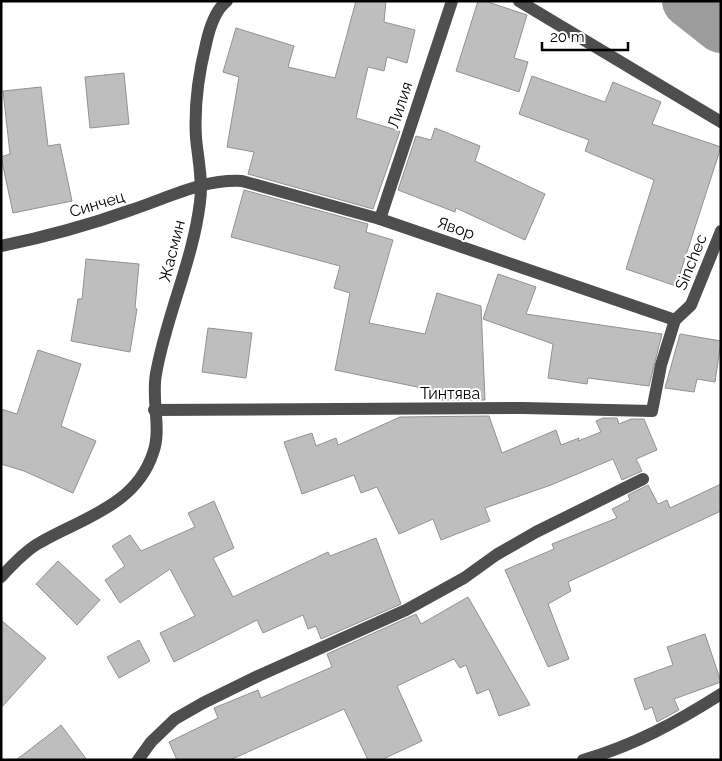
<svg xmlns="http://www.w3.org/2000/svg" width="722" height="761" font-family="Raleway,sans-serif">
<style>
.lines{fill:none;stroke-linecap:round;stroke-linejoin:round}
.river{stroke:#9c9c9c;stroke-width:52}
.building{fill:#bebebe;stroke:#929292}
.minor{stroke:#4e4e4e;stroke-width:12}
.labels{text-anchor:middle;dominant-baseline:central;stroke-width:4;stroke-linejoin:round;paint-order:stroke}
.street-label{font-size:16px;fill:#000;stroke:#fff}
</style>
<rect width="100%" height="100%" fill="#fff"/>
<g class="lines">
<polyline class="river" points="688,1 721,27"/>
</g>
<g class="building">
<polygon points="356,1 386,1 384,22 415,30 407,63 387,57 384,71 368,67 356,118 400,131 373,209 248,174 254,152 227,147 239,77 223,72 236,28 294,46 288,67 335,78"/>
<polygon points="478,1 485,1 527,15 514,58 528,62 519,92 456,71"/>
<polygon points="124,73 129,124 90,128 85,77"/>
<polygon points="532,76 605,102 613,82 661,102 652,124 721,147 676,286 626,269 654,180 585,151 589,140 519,114"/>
<polygon points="41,87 48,146 60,144 72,201 13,213 1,157 10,154 3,91"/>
<polygon points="435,128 480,146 475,161 545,194 525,240 456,208 455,212 398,190 416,136 431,140"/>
<polygon points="244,190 368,224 366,232 393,240 369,323 425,334 437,293 481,306 485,400 436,400 451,394 335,370 350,293 334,288 340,266 231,237"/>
<polygon points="86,259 139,264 135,308 137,309 130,352 71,341 78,299 82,299"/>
<polygon points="498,274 536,287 526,314 662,334 649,386 588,378 587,384 548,378 553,344 483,319"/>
<polygon points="208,328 252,333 246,378 202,372"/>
<polygon points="680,334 721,341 715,382 697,379 694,392 665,388"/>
<polygon points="38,350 81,364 61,426 96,441 73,493 24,471 1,464 1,409 17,414"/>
<polygon points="489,416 502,453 556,430 561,445 579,438 578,441 601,432 596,421 603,418 617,418 619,424 631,419 644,419 657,450 636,459 642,471 622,480 613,459 551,485 485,508 490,521 441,540 433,519 399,534 377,487 361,493 354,475 302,494 284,442 312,433 316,446 336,438 338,445 400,417"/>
<polygon points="721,484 721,511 568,582 571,591 548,604 569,659 548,667 505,570 554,549 552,544 617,518 612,509 630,500 628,495 648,485 658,504 667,500 670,508"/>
<polygon points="214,501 234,548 213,558 233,597 328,552 330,556 376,538 401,604 321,639 316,626 308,629 303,615 263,633 257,620 174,662 160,633 195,616 170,569 120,603 105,580 125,566 112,546 130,535 141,551 195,527 188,513"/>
<polygon points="58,561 100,600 77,625 36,584"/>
<polygon points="468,597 530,705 499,716 489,689 477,694 466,665 460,668 454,659 397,686 422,741 381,760 368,760 344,709 230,760 177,760 169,742 218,718 214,708 258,690 261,698 332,667 327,654 416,614 421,624"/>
<polygon points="1,620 46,658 1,708"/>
<polygon points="705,634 721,682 674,699 679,710 657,722 652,707 645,710 634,679 673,665 667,647"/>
<polygon points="139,640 150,661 119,678 107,657"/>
<polygon points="61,725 87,760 16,760 50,734"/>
</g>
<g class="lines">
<g class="minor">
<polyline points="519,1 721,122"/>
<polyline points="380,219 452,1"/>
<path d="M 1,246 C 45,237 89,225 131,210 C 168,198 202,179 242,181 L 380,219 L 675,320 L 691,305 L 721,231"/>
<polyline points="154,410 523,408 652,411 661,365 675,320"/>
<path d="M 1,577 C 12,565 27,549 41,542 C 83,518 136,505 153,453 C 162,429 151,400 156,374 C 166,316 193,261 200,202 C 203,181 198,159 196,138 C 194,105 198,76 206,44 C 209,30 215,10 227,1"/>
<polyline points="138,760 151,742 175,719 203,703 258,676 406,610 464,578 496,555 536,532 643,479"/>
<path d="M 583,760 C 633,746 677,722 721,694"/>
</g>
</g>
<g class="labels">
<g class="street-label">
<text transform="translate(400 105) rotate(-72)">Лилия</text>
<text transform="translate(97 204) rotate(-17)">Синчец</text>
<text transform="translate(456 228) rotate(19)">Явор</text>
<text transform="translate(172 251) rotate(-76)">Жасмин</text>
<text transform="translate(691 262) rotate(-68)">Sinchec</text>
<text x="450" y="393">Тинтява</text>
</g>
</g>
<rect width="722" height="761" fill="none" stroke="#000000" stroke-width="5"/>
<path d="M542 42v8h86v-8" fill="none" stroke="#000000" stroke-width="2.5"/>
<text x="550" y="42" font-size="15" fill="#000000" stroke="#ffffff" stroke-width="4" paint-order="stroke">20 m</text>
</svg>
